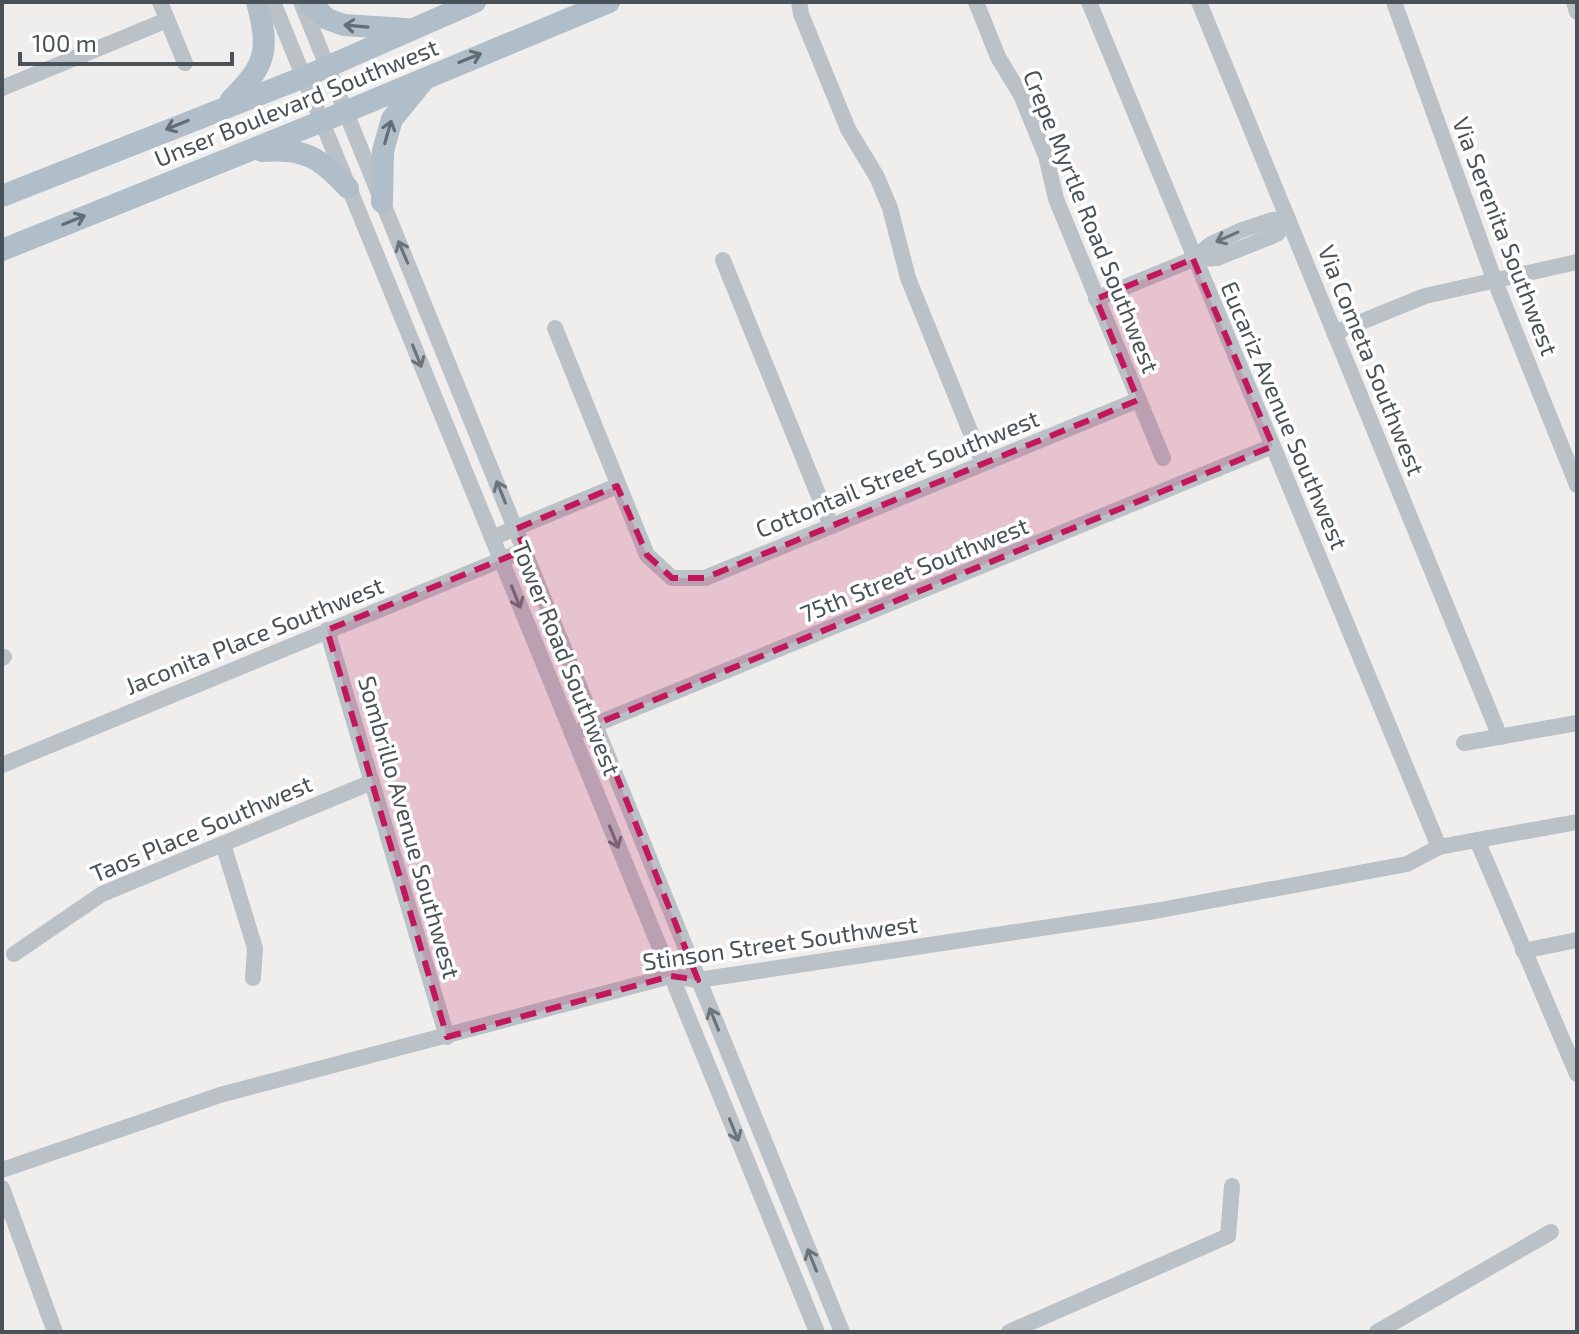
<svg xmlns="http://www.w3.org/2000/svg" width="1579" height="1334" font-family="'Exo 2',sans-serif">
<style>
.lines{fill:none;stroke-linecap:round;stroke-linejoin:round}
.minor{stroke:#bac2c8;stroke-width:16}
.major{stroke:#b0bec9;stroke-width:22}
.oneway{stroke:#626d74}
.oneway2{stroke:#6a747a}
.marked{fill:#c2185b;fill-opacity:0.2;stroke:#c2185b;stroke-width:6;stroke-dasharray:16 10;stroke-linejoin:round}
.labels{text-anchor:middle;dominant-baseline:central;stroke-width:7;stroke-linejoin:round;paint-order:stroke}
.street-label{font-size:24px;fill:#485258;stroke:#fff}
</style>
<rect width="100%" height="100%" fill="#f0eded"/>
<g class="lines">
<g class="minor">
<polyline points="160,2 185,63"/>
<polyline points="273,2 817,1332"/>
<polyline points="301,2 842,1332"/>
<polyline points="799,2 801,14 848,129 877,177 890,208 908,278 983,463"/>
<polyline points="976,2 998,57 1021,95 1046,156 1056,199 1163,458"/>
<polyline points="1089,2 1439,847"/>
<polyline points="1199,2 1500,737"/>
<polyline points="1394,2 1494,279 1577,485"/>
<polyline points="1574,2 1577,12"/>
<polyline points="2,88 167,20"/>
<polyline points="1193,259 1217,258 1270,237 1277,234 1288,219"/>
<polyline points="723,260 831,526"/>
<polyline points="1096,299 1193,259 1211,244 1242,230 1272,220 1288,219"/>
<polyline points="555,328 647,555 672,578 705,578 1138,400"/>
<polyline points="1334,333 1425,296 1577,262"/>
<polyline points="492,538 617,486"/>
<polyline points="327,630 447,1037"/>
<polyline points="2,658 4,657"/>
<polyline points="572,734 1273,446"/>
<polyline points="1464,743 1577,723"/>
<polyline points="2,765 525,550"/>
<polyline points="1477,840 1577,1074"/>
<polyline points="223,844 255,948 253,978"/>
<polyline points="1523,951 1577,940"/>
<polyline points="14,954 102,894 372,782"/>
<polyline points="2,1170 220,1095 671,976 698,980 1155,911 1407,864 1439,847 1577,822"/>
<polyline points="2,1188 55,1332"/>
<polyline points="1009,1332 1228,1236 1232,1186"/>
<polyline points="1377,1332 1551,1232"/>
</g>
<g class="major">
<polyline points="309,2 327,19 344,25 406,29"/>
<path d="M 231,100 C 266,65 270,51 257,2"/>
<path d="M 262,151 C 304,148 320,157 348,188"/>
<polyline points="2,196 304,77 475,2"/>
<polyline points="382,202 383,151 392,119 424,80"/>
<polyline points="2,250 345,112 609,2"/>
</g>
</g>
<defs><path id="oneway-shaft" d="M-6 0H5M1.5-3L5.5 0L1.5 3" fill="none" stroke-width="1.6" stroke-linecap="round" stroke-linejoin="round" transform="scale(2)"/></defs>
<g class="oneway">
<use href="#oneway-shaft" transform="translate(356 26) rotate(-175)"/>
<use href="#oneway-shaft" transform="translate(470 58) rotate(-22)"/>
<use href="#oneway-shaft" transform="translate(177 125) rotate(158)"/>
<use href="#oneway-shaft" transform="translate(388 132) rotate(-74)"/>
<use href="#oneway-shaft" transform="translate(74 220) rotate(-22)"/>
</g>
<g class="oneway2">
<use href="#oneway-shaft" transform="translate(1227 237) rotate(156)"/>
<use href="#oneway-shaft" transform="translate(403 252) rotate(-113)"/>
<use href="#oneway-shaft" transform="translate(417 356) rotate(68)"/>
<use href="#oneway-shaft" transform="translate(501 492) rotate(-112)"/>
<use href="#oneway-shaft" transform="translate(516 597) rotate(68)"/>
<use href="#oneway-shaft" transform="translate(614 837) rotate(68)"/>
<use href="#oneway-shaft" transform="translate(714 1019) rotate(-112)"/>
<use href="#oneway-shaft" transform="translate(734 1130) rotate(68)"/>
<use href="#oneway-shaft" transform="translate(812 1260) rotate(-112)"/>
</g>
<path class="marked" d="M 1193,259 L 1273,446 L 596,724 L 698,980 L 671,976 L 447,1037 L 327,630 L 525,550 L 516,529 L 617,486 L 647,555 L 672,578 L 705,578 L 1138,400 L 1096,299 Z"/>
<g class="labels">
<g class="street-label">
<text transform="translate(296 102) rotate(-22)">Unser Boulevard Southwest</text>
<text transform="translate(1092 221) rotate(68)">Crepe Myrtle Road Southwest</text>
<text transform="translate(1506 236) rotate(69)">Via Serenita Southwest</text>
<text transform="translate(1372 360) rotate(68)">Via Cometa Southwest</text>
<text transform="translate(1285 415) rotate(67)">Eucariz Avenue Southwest</text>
<text transform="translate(897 473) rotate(-22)">Cottontail Street Southwest</text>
<text transform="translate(914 569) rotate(-22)">75th Street Southwest</text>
<text transform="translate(254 635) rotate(-22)">Jaconita Place Southwest</text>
<text transform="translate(567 658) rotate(68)">Tower Road Southwest</text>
<text transform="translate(410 827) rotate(74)">Sombrillo Avenue Southwest</text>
<text transform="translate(201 828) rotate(-23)">Taos Place Southwest</text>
<text transform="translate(780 942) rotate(-8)">Stinson Street Southwest</text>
</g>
</g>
<rect width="1579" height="1334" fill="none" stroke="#485258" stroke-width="8"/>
<path d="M20 52v12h212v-12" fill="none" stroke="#485258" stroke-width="4"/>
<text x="32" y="52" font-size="24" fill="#485258" stroke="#ffffff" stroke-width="6" paint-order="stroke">100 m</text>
</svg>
